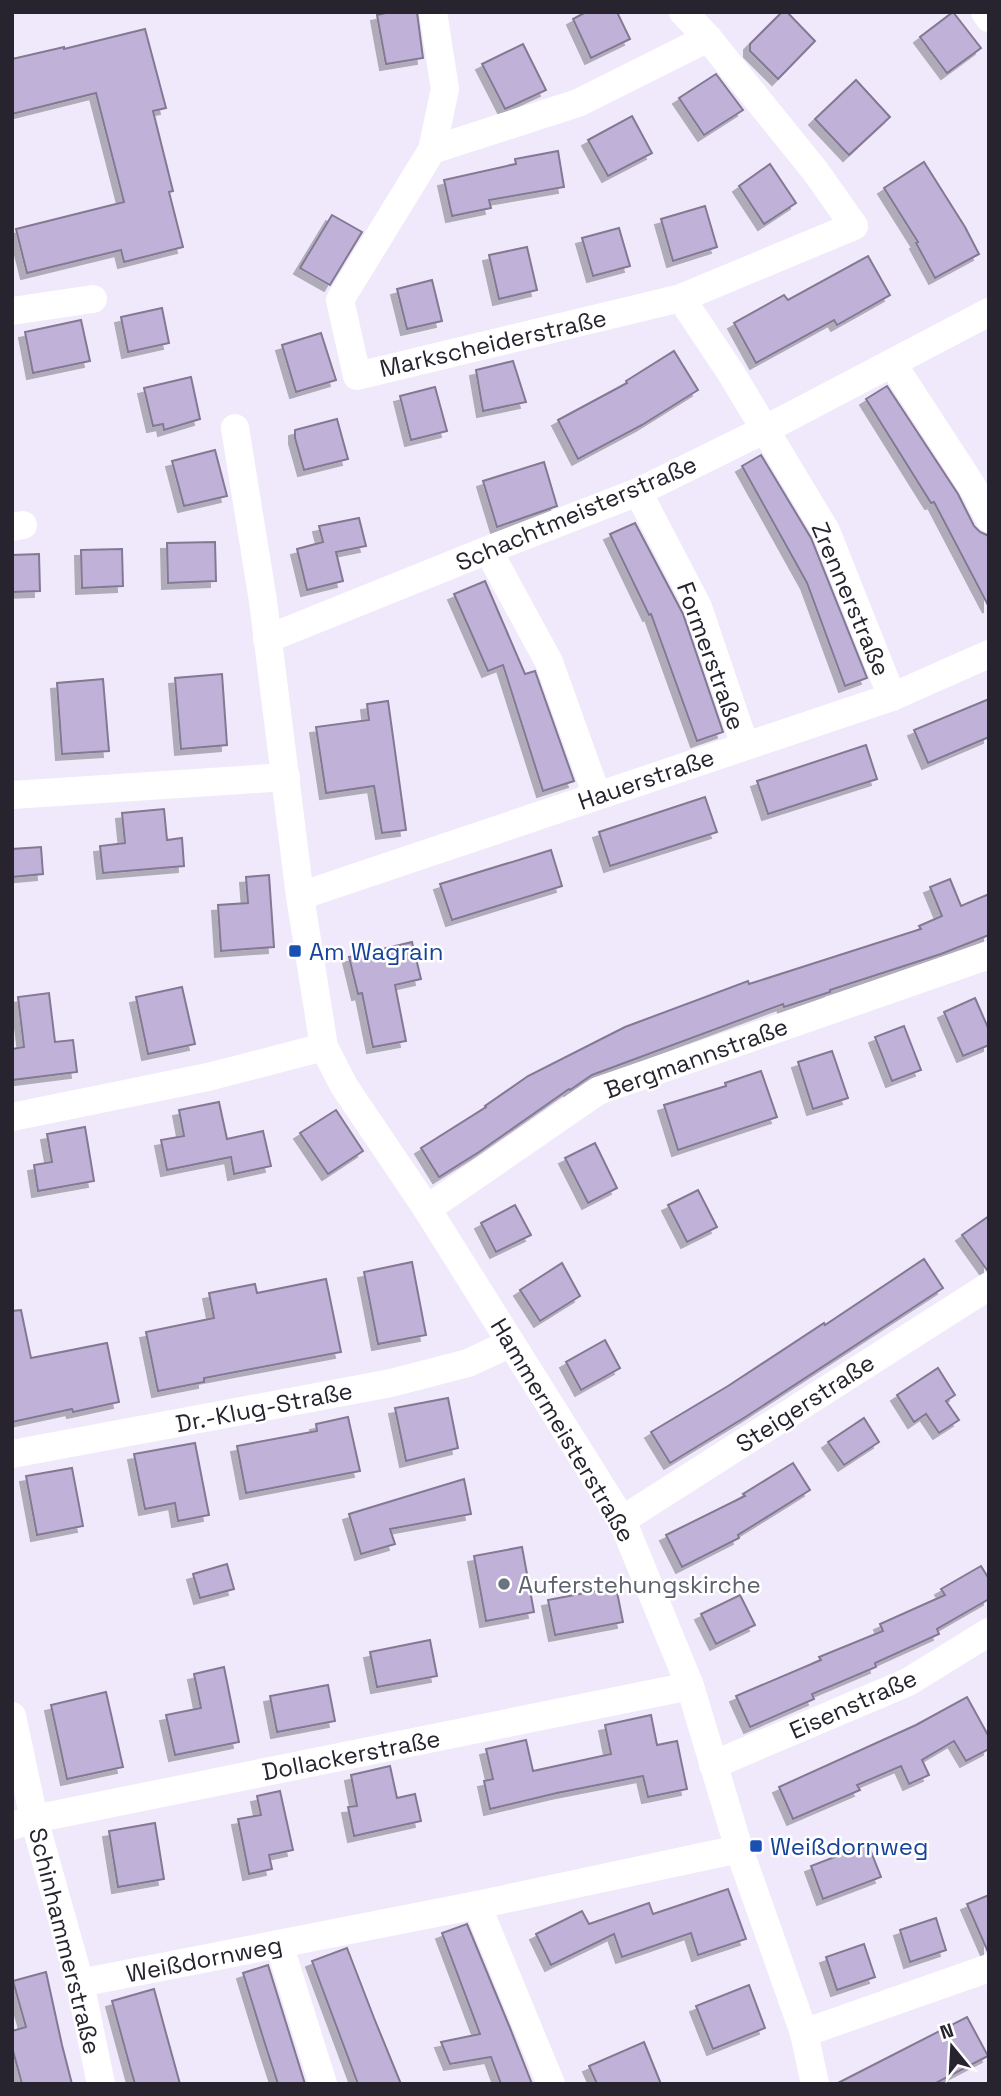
<svg xmlns="http://www.w3.org/2000/svg" width="1001" height="2096" font-family="'Space Grotesk',sans-serif">
<style>
.building{fill:#bfb1d7;stroke:#837993;stroke-width:2;filter:url(#shadow)}
.lines{fill:none;stroke-linecap:round;stroke-linejoin:round}
.minor{stroke:#fff;stroke-width:28}
.transit-dot{fill:#1a4fb4;stroke:#fff;stroke-width:2.5}
.worship-dot{fill:#6b7280;stroke:#fff;stroke-width:2.5}
.labels{text-anchor:middle;dominant-baseline:central;stroke-width:5;stroke-linejoin:round;paint-order:stroke}
.street-label{font-size:24px;fill:#28242f;stroke:#fff}
.transit-label{font-size:24px;fill:#164399;stroke:#fff;text-anchor:start}
.worship-label{font-size:24px;fill:#5b616d;stroke:#fff;text-anchor:start}
</style>
<defs>
<filter id="shadow"><feDropShadow dx="-6" dy="6" stdDeviation="0" flood-color="#0004"/></filter>
</defs>
<rect width="100%" height="100%" fill="#f0e9fb"/>
<g class="building">
<polygon points="390,12 417,12 423,58 386,64 377,15"/>
<polygon points="586,12 617,12 630,39 591,58 573,19"/>
<polygon points="782,12 787,12 815,41 778,79 750,51 750,44"/>
<polygon points="953,12 981,48 947,73 920,37"/>
<polygon points="145,29 166,108 153,111 173,191 169,192 183,247 124,262 121,250 27,273 16,229 124,202 96,93 12,114 12,59 64,47 64,49"/>
<polygon points="523,44 546,90 505,109 482,64"/>
<polygon points="716,74 743,110 704,135 679,98"/>
<polygon points="856,80 890,117 849,155 815,119"/>
<polygon points="632,116 652,153 608,176 588,140"/>
<polygon points="558,151 564,187 489,200 491,208 452,216 444,180 516,164 515,159"/>
<polygon points="924,162 965,227 979,254 935,278 916,243 918,242 884,188"/>
<polygon points="770,164 796,203 764,224 739,186"/>
<polygon points="705,206 717,247 673,261 661,219"/>
<polygon points="332,215 362,232 330,285 300,268"/>
<polygon points="619,228 630,266 593,276 582,238"/>
<polygon points="527,247 537,290 499,299 489,255"/>
<polygon points="868,256 890,295 837,325 834,320 756,363 734,323 784,295 788,300"/>
<polygon points="432,280 442,321 407,329 397,289"/>
<polygon points="162,308 169,343 128,352 121,317"/>
<polygon points="81,320 90,361 33,373 25,332"/>
<polygon points="321,333 336,380 296,392 282,345"/>
<polygon points="674,351 698,390 642,425 578,459 558,420 627,383 626,381"/>
<polygon points="513,361 526,402 483,411 476,370"/>
<polygon points="191,377 200,419 164,430 163,424 153,426 144,388"/>
<polygon points="887,386 958,494 974,526 980,532 989,536 989,607 934,502 931,503 866,399"/>
<polygon points="435,387 447,431 411,440 400,396"/>
<polygon points="337,419 348,459 304,470 295,438 295,430"/>
<polygon points="215,450 227,496 184,506 172,461"/>
<polygon points="761,455 811,538 867,678 845,686 807,583 742,466"/>
<polygon points="544,462 557,506 497,527 483,481"/>
<polygon points="359,518 366,546 336,552 343,581 307,590 297,549 323,542 319,526"/>
<polygon points="635,523 683,614 723,732 697,741 651,614 649,615 610,534"/>
<polygon points="215,542 216,581 168,583 167,543"/>
<polygon points="122,549 123,586 82,588 81,550"/>
<polygon points="39,554 40,591 12,592 12,555"/>
<polygon points="485,581 525,674 535,671 574,781 543,791 503,665 488,671 454,594"/>
<polygon points="222,674 227,745 181,749 175,678"/>
<polygon points="103,679 109,751 62,754 57,683"/>
<polygon points="989,699 989,737 928,763 914,730"/>
<polygon points="388,701 406,830 382,833 374,786 326,793 316,727 369,720 367,704"/>
<polygon points="866,745 877,779 768,814 757,781"/>
<polygon points="705,797 717,832 610,866 599,832"/>
<polygon points="164,809 167,840 182,838 184,866 103,873 100,846 125,843 122,813"/>
<polygon points="41,847 43,874 12,877 12,849"/>
<polygon points="551,850 562,886 452,920 440,884"/>
<polygon points="269,875 274,947 221,951 218,905 248,903 246,877"/>
<polygon points="950,879 961,906 989,894 989,935 941,954 830,990 830,992 784,1007 783,1004 592,1075 570,1090 569,1089 479,1152 439,1177 421,1148 486,1107 485,1106 528,1076 625,1027 748,981 749,984 921,929 919,926 942,916 930,887"/>
<polygon points="412,942 421,979 395,985 406,1041 373,1047 362,993 358,994 349,957"/>
<polygon points="182,987 195,1044 148,1054 136,997"/>
<polygon points="49,993 55,1042 73,1040 77,1072 12,1080 12,1049 24,1047 18,997"/>
<polygon points="975,998 989,1030 989,1045 963,1056 944,1012"/>
<polygon points="904,1026 921,1070 892,1081 875,1037"/>
<polygon points="832,1051 848,1098 813,1109 798,1062"/>
<polygon points="761,1071 777,1117 678,1150 664,1105 726,1086 725,1083"/>
<polygon points="219,1102 227,1139 263,1131 271,1166 234,1174 231,1157 167,1170 161,1140 184,1136 179,1110"/>
<polygon points="336,1110 363,1151 328,1174 300,1133"/>
<polygon points="85,1127 94,1181 38,1191 34,1165 52,1162 47,1134"/>
<polygon points="595,1143 617,1188 588,1203 565,1158"/>
<polygon points="698,1190 717,1227 687,1242 668,1205"/>
<polygon points="515,1205 531,1235 496,1252 481,1223"/>
<polygon points="989,1216 989,1269 987,1270 962,1235"/>
<polygon points="924,1259 943,1288 747,1416 670,1463 651,1432 728,1386 824,1323 825,1325"/>
<polygon points="412,1262 426,1335 378,1344 364,1272"/>
<polygon points="562,1263 580,1296 540,1321 520,1290"/>
<polygon points="326,1279 341,1352 204,1378 204,1382 158,1391 146,1332 214,1318 209,1293 255,1284 257,1293"/>
<polygon points="21,1310 31,1358 107,1343 119,1402 73,1412 72,1409 12,1422 12,1311"/>
<polygon points="605,1340 620,1368 581,1390 566,1362"/>
<polygon points="938,1368 955,1395 946,1401 959,1420 939,1433 926,1414 914,1422 897,1395"/>
<polygon points="448,1398 458,1448 406,1461 395,1408"/>
<polygon points="348,1417 360,1471 246,1493 237,1446 317,1431 316,1424"/>
<polygon points="864,1418 879,1442 844,1465 828,1442"/>
<polygon points="195,1443 209,1515 178,1521 175,1503 145,1509 134,1454"/>
<polygon points="793,1463 810,1490 738,1535 739,1538 682,1567 666,1535 745,1496 743,1494"/>
<polygon points="72,1468 83,1526 37,1535 26,1476"/>
<polygon points="464,1479 471,1514 390,1529 395,1544 361,1554 349,1514"/>
<polygon points="522,1547 534,1612 486,1621 474,1556"/>
<polygon points="227,1564 234,1589 200,1598 193,1574"/>
<polygon points="981,1566 989,1579 989,1599 937,1629 939,1634 875,1663 876,1667 812,1694 814,1699 750,1727 736,1696 821,1660 819,1657 883,1631 880,1624 945,1595 941,1589"/>
<polygon points="616,1587 623,1622 555,1635 548,1600"/>
<polygon points="740,1595 755,1625 716,1644 701,1614"/>
<polygon points="430,1640 437,1676 377,1687 370,1652"/>
<polygon points="224,1667 239,1742 175,1755 166,1715 201,1708 194,1674"/>
<polygon points="328,1685 335,1721 277,1732 270,1696"/>
<polygon points="106,1692 123,1767 67,1779 51,1705"/>
<polygon points="967,1697 989,1737 989,1749 966,1761 954,1741 922,1760 929,1775 909,1784 901,1766 857,1785 860,1790 793,1819 779,1787 916,1725"/>
<polygon points="651,1715 657,1745 677,1741 687,1789 648,1797 643,1776 557,1793 490,1809 484,1781 493,1779 486,1749 526,1740 533,1771 611,1754 605,1725"/>
<polygon points="390,1766 397,1798 415,1794 421,1821 354,1836 348,1807 357,1806 351,1775"/>
<polygon points="280,1791 293,1850 269,1855 272,1869 249,1874 238,1819 261,1815 257,1796"/>
<polygon points="155,1823 164,1879 118,1887 109,1831"/>
<polygon points="868,1844 881,1877 823,1899 811,1866"/>
<polygon points="728,1889 746,1939 698,1955 691,1933 622,1957 614,1934 551,1965 536,1934 582,1911 589,1924 649,1903 653,1914"/>
<polygon points="989,1895 989,1952 988,1952 967,1904"/>
<polygon points="936,1918 946,1950 910,1962 900,1930"/>
<polygon points="467,1924 510,2028 532,2084 501,2084 491,2057 450,2064 441,2042 480,2034 442,1933"/>
<polygon points="864,1944 875,1977 837,1990 826,1957"/>
<polygon points="347,1948 374,2018 401,2084 358,2084 312,1961"/>
<polygon points="268,1965 305,2084 278,2084 265,2044 243,1973"/>
<polygon points="46,1972 62,2045 72,2084 22,2084 12,2047 12,2031 26,2027 13,1981"/>
<polygon points="749,1985 765,2028 713,2049 696,2006"/>
<polygon points="154,1989 164,2026 180,2084 135,2084 132,2074 112,2001"/>
<polygon points="967,2017 988,2056 934,2084 836,2084"/>
<polygon points="644,2042 661,2084 597,2084 589,2066"/>
</g>
<g class="lines">
<g class="minor">
<polyline points="683,12 708,38"/>
<polyline points="985,12 989,18"/>
<polyline points="432,150 445,89 433,12"/>
<polyline points="681,298 854,226 816,172 708,38 578,103 432,150 340,300 357,376 681,298 731,373 826,531 892,697"/>
<polyline points="12,311 93,299"/>
<polyline points="892,363 972,486 989,518"/>
<polyline points="235,428 263,601 300,896 324,1047 344,1086 427,1209 622,1520 690,1686 739,1849 804,2033 815,2084"/>
<polyline points="638,492 698,607 745,746"/>
<polyline points="12,527 23,525"/>
<polyline points="488,550 549,662 597,796"/>
<polyline points="267,639 488,550 638,492 764,430 989,312"/>
<polyline points="12,795 286,777"/>
<polyline points="300,896 892,697 989,654"/>
<polyline points="12,1117 208,1077 324,1047"/>
<polyline points="427,1209 598,1091 989,955"/>
<polyline points="12,1454 391,1383 468,1363 511,1343"/>
<polyline points="622,1520 989,1286"/>
<polyline points="12,1716 34,1819 80,1983 101,2084"/>
<polyline points="713,1765 908,1682 989,1632"/>
<polyline points="12,1826 34,1819 690,1686"/>
<polyline points="477,1905 551,2084"/>
<polyline points="279,1944 323,2084"/>
<polyline points="80,1983 477,1905 739,1849"/>
<polyline points="804,2033 989,1968"/>
</g>
</g>
<g class="transit-dot">
<rect x="288" y="944" width="14" height="14" rx="3.5"/>
<rect x="749" y="1839" width="14" height="14" rx="3.5"/>
</g>
<circle class="worship-dot" cx="504" cy="1584" r="7"/>
<g class="labels">
<g class="street-label">
<text transform="translate(493 343) rotate(-13)">Markscheiderstraße</text>
<text transform="translate(576 513) rotate(-23)">Schachtmeisterstraße</text>
<text transform="translate(851 599) rotate(67)">Zrennerstraße</text>
<text transform="translate(711 656) rotate(70)">Formerstraße</text>
<text transform="translate(646 779) rotate(-19)">Hauerstraße</text>
<text transform="translate(696 1058) rotate(-20)">Bergmannstraße</text>
<text transform="translate(805 1403) rotate(-33)">Steigerstraße</text>
<text transform="translate(264 1407) rotate(-11)">Dr.-Klug-Straße</text>
<text transform="translate(563 1430) rotate(59)">Hammermeisterstraße</text>
<text transform="translate(853 1704) rotate(-24)">Eisenstraße</text>
<text transform="translate(351 1755) rotate(-11)">Dollackerstraße</text>
<text transform="translate(65 1941) rotate(76)">Schinhammerstraße</text>
<text transform="translate(204 1959) rotate(-11)">Weißdornweg</text>
</g>
<g class="transit-label">
<text x="309" y="951">Am Wagrain</text>
<text x="770" y="1846">Weißdornweg</text>
</g>
<g class="worship-label">
<text x="518" y="1584">Auferstehungskirche</text>
</g>
</g>
<rect width="1001" height="2096" fill="none" stroke="#28242f" stroke-width="28"/>
<g transform="translate(952 2047) rotate(342)" stroke="#ffffff" stroke-width="5" paint-order="stroke">
<path d="M0-5L12 26L0 18L-12 26Z" fill="#28242f"/>
<text y="-10" font-size="19" font-weight="bold" text-anchor="middle" fill="#28242f">N</text>
</g>
</svg>
